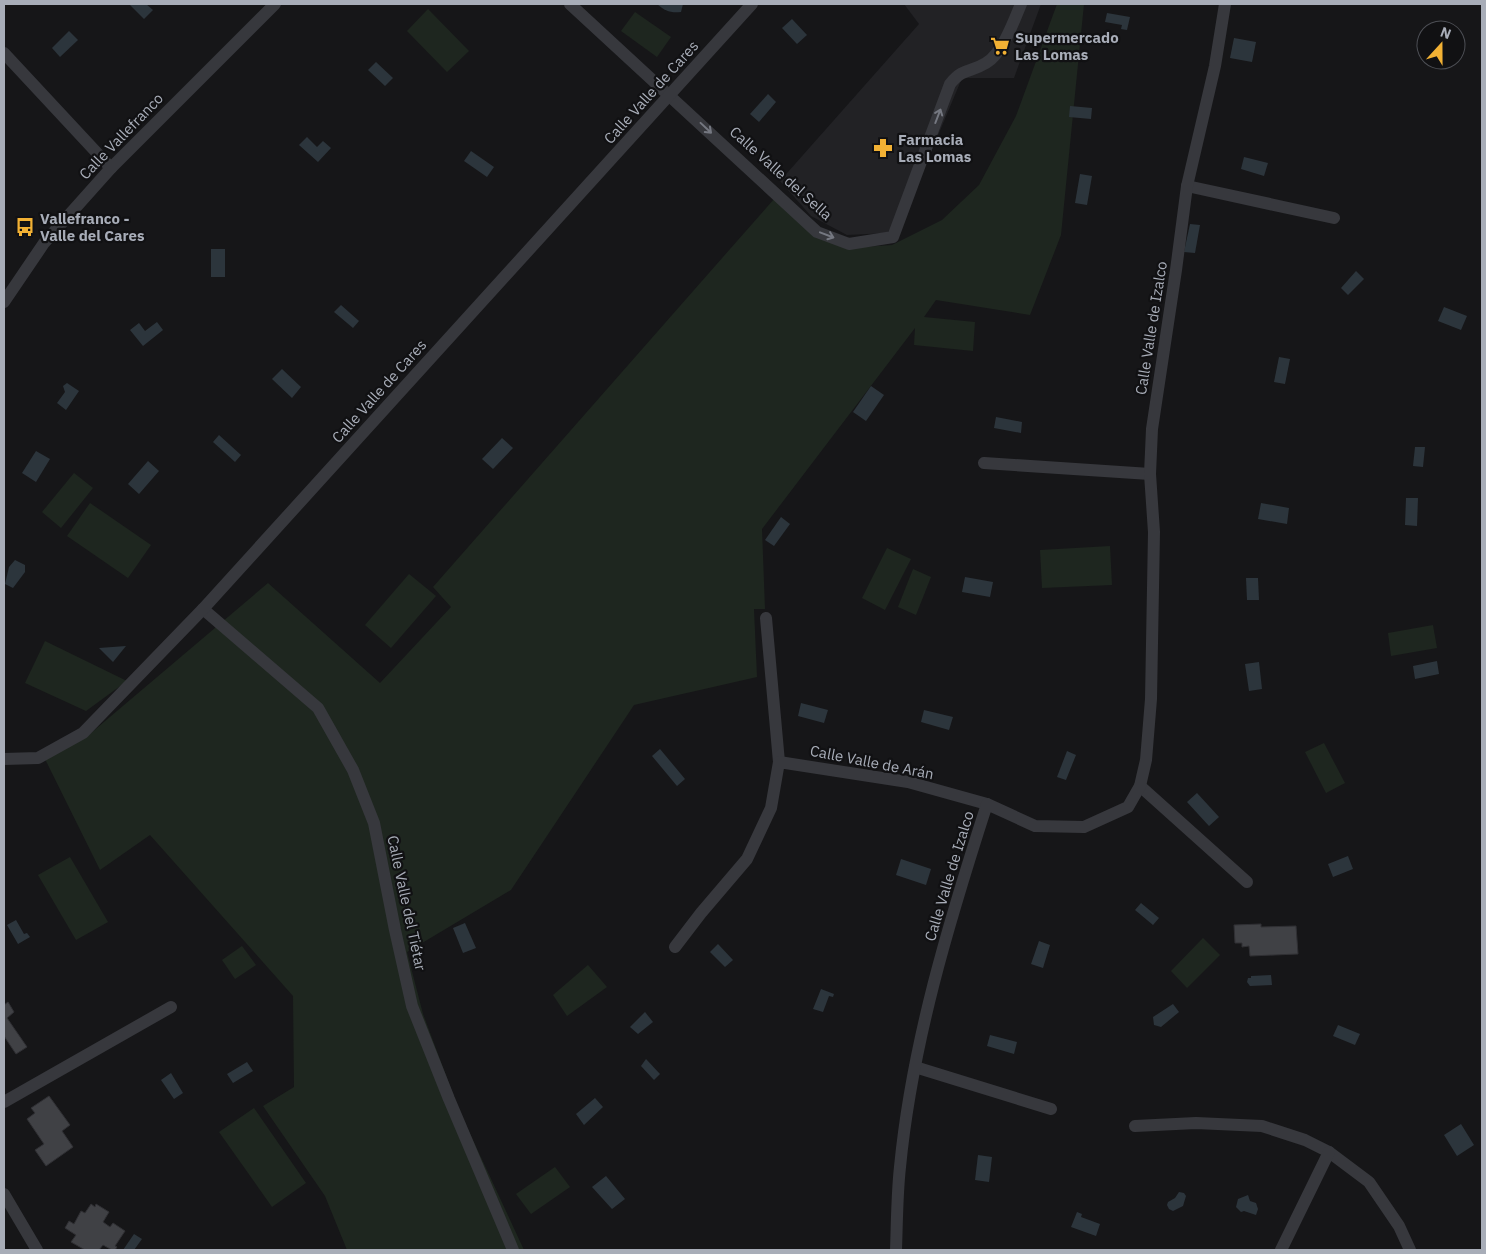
<svg xmlns="http://www.w3.org/2000/svg" width="1486" height="1254" font-family="'IBM Plex Sans',sans-serif">
<style>
.built{fill:#222225}
.green{fill:#1e261f}
.water{fill:#2c353c}
.building{fill:#404145;stroke:#303034}
.lines{fill:none;stroke-linecap:round;stroke-linejoin:round}
.street{stroke:#37383d;stroke-width:12}
.oneway{stroke:#757881}
.labels{text-anchor:middle;dominant-baseline:central;stroke-width:4.5;stroke-linejoin:round;paint-order:stroke}
.poi-label{font-size:15px;font-weight:bold;fill:#a8adb8;stroke:#111113;text-anchor:start}
.street-label{font-size:15px;fill:#a8adb8;stroke:#111113}
</style>
<rect width="100%" height="100%" fill="#161618"/>
<polygon class="built" points="904,4 1041,4 1014,78 962,78 909,205 888,233 847,235 811,216 780,181 919,24"/>
<g class="green">
<polygon points="1057,4 1084,4 1061,235 1030,315 936,300 924,317 975,322 973,351 914,345 915,328 762,529 765,609 754,609 757,677 634,705 511,890 407,952 423,1014 459,1110 524,1250 347,1250 325,1196 263,1106 294,1087 293,996 150,835 100,870 45,759 91,733 268,583 380,683 451,607 433,587 774,199 848,248 892,245 942,220 979,185 1016,116"/>
<polygon points="428,9 469,51 447,72 407,31"/>
<polygon points="635,12 671,37 657,57 621,31"/>
<polygon points="74,473 93,488 61,528 42,512"/>
<polygon points="90,503 151,545 128,578 67,536"/>
<polygon points="1110,546 1112,585 1042,588 1040,550"/>
<polygon points="887,548 911,559 885,610 862,598"/>
<polygon points="913,569 931,577 916,615 898,607"/>
<polygon points="409,574 436,596 391,648 365,625"/>
<polygon points="1433,625 1437,648 1391,656 1388,633"/>
<polygon points="45,641 127,681 86,711 25,683"/>
<polygon points="1324,743 1345,783 1326,793 1305,752"/>
<polygon points="70,857 108,922 76,940 38,875"/>
<polygon points="1203,938 1220,955 1187,988 1171,971"/>
<polygon points="242,946 256,965 235,979 222,960"/>
<polygon points="588,965 607,987 567,1016 553,995"/>
<polygon points="254,1108 306,1183 272,1207 219,1132"/>
<polygon points="555,1167 570,1187 531,1214 516,1194"/>
</g>
<g class="water">
<polygon points="129,4 146,4 153,10 144,19"/>
<path d="M 657,4 L 683,4 L 681,12 C 670,13 665,11 657,4 Z"/>
<polygon points="1107,13 1130,17 1127,30 1121,29 1122,25 1105,22"/>
<polygon points="792,19 807,35 797,44 782,28"/>
<polygon points="69,31 78,40 60,57 52,48"/>
<polygon points="1234,38 1256,42 1252,62 1230,58"/>
<polygon points="376,62 393,78 385,86 368,70"/>
<polygon points="768,94 776,102 759,122 750,114"/>
<polygon points="1070,106 1092,108 1091,119 1069,117"/>
<polygon points="307,137 317,147 323,141 331,148 318,162 299,145"/>
<polygon points="471,151 494,167 487,177 464,161"/>
<polygon points="1244,157 1268,163 1264,176 1241,169"/>
<polygon points="1080,174 1092,176 1087,205 1075,203"/>
<polygon points="1190,224 1200,225 1195,253 1184,252"/>
<rect x="211" y="249" width="14" height="28"/>
<polygon points="1356,271 1364,279 1348,295 1341,288"/>
<polygon points="341,305 359,321 353,328 334,312"/>
<polygon points="1444,307 1467,316 1461,330 1438,321"/>
<polygon points="157,322 163,330 143,346 130,330 139,323 145,331"/>
<polygon points="1279,357 1290,359 1285,384 1274,382"/>
<polygon points="282,369 301,387 292,398 272,379"/>
<polygon points="67,383 79,391 66,410 57,403 65,392 63,386"/>
<polygon points="871,386 884,395 866,421 853,412"/>
<polygon points="996,417 1022,422 1021,433 994,428"/>
<polygon points="219,435 241,455 235,462 213,442"/>
<polygon points="502,438 513,448 493,469 482,459"/>
<polygon points="1415,447 1425,447 1423,467 1413,466"/>
<polygon points="36,451 50,459 36,482 22,473"/>
<polygon points="148,461 159,471 139,494 128,484"/>
<polygon points="1406,498 1418,498 1417,526 1405,525"/>
<polygon points="1261,503 1289,508 1287,524 1258,519"/>
<polygon points="781,517 790,524 774,546 765,540"/>
<polygon points="15,560 25,565 25,572 13,588 5,584 9,567"/>
<polygon points="965,577 993,582 990,597 962,592"/>
<polygon points="1246,578 1258,578 1259,600 1247,600"/>
<polygon points="126,646 113,662 99,648"/>
<polygon points="1437,661 1439,674 1415,679 1413,666"/>
<polygon points="1259,662 1262,689 1249,691 1245,664"/>
<polygon points="801,703 828,710 824,723 798,716"/>
<polygon points="924,710 953,717 949,730 921,722"/>
<polygon points="660,749 685,779 677,786 652,756"/>
<polygon points="1067,751 1076,755 1066,780 1057,777"/>
<polygon points="1197,793 1219,817 1209,826 1187,802"/>
<polygon points="1348,856 1353,869 1333,877 1328,864"/>
<polygon points="901,859 931,869 926,885 896,875"/>
<polygon points="1141,903 1159,918 1153,925 1135,910"/>
<polygon points="16,920 24,934 27,933 30,937 18,944 7,925"/>
<polygon points="465,923 476,948 463,953 453,928"/>
<polygon points="1039,941 1050,945 1043,968 1031,964"/>
<polygon points="718,944 733,960 725,967 710,952"/>
<polygon points="1271,975 1272,985 1250,986 1247,982 1248,978 1251,978 1251,976"/>
<polygon points="821,989 834,994 833,997 829,996 823,1012 813,1009"/>
<polygon points="1173,1004 1179,1012 1161,1027 1154,1025 1153,1017"/>
<polygon points="645,1012 653,1022 638,1034 630,1027"/>
<polygon points="1338,1025 1360,1034 1355,1045 1333,1036"/>
<polygon points="990,1035 1017,1042 1014,1054 987,1046"/>
<polygon points="646,1059 660,1074 654,1080 641,1066"/>
<polygon points="247,1062 253,1071 233,1083 227,1074"/>
<polygon points="171,1073 183,1093 174,1099 161,1080"/>
<polygon points="595,1098 603,1107 584,1125 576,1114"/>
<polygon points="1461,1124 1474,1145 1457,1156 1444,1135"/>
<polygon points="978,1155 992,1157 989,1182 975,1180"/>
<polygon points="606,1176 625,1199 612,1209 592,1187"/>
<polygon points="1179,1192 1184,1193 1186,1196 1183,1206 1173,1211 1169,1209 1167,1205 1168,1202 1175,1198"/>
<polygon points="1248,1195 1250,1201 1256,1203 1258,1209 1256,1215 1244,1211 1241,1212 1236,1207 1238,1199"/>
<polygon points="1077,1212 1082,1214 1081,1217 1100,1224 1096,1236 1071,1227"/>
<polygon points="134,1234 142,1239 134,1250 123,1250"/>
</g>
<g class="building">
<polygon points="1261,924 1261,927 1296,926 1298,954 1250,956 1249,946 1242,947 1242,943 1235,943 1234,925"/>
<polygon points="8,1002 14,1012 7,1018 27,1047 16,1054 4,1036 4,1005"/>
<polygon points="49,1096 70,1125 62,1131 73,1147 46,1166 35,1150 44,1144 27,1119 35,1113 31,1108"/>
<polygon points="91,1204 95,1207 96,1204 109,1212 103,1222 110,1227 113,1223 125,1231 115,1246 117,1247 115,1250 112,1250 103,1245 99,1250 85,1250 71,1242 76,1235 65,1228 69,1221 74,1224 81,1211 85,1213"/>
</g>
<g class="lines">
<g class="street">
<path d="M 570,4 L 817,232 L 849,244 L 893,237 L 950,84 C 964,67 970,73 986,63 C 1002,54 1014,21 1021,4"/>
<polyline points="4,53 111,168"/>
<polyline points="1187,186 1334,218"/>
<polyline points="4,302 44,243 111,168 275,4"/>
<polyline points="984,463 1150,474"/>
<polyline points="203,609 318,708 353,770 374,823 395,930 412,1006 449,1099 513,1250"/>
<polyline points="766,618 779,762"/>
<polyline points="4,759 38,758 83,733 203,609 752,4"/>
<polyline points="1140,786 1247,882"/>
<polyline points="675,947 701,913 747,859 771,808 779,762 908,782 987,804"/>
<polyline points="915,1067 1051,1109"/>
<polyline points="4,1102 171,1007"/>
<polyline points="1135,1126 1196,1123 1262,1126 1305,1140 1329,1152 1369,1182 1399,1226 1410,1250"/>
<polyline points="4,1194 37,1250"/>
<path d="M 896,1250 C 897,1222 897,1194 900,1167 C 912,1043 949,922 987,804 L 1035,826 L 1084,827 L 1128,807 L 1140,786 L 1146,760 L 1151,699 L 1154,532 L 1150,474 L 1152,429 L 1176,270 L 1187,186 L 1215,66 L 1225,4"/>
<polyline points="1281,1250 1329,1152"/>
</g>
</g>
<defs><path id="oneway-shaft" d="M-6 0H5M1.5-3L5.5 0L1.5 3" fill="none" stroke-width="1.6" stroke-linecap="round" stroke-linejoin="round" transform="scale(1.25)"/></defs>
<g class="oneway">
<use href="#oneway-shaft" transform="translate(938 116) rotate(-69)"/>
<use href="#oneway-shaft" transform="translate(706 128) rotate(43)"/>
<use href="#oneway-shaft" transform="translate(827 235) rotate(21)"/>
</g>
<defs>
<g id="supermarket-bare" transform="scale(1.5)"><path d="M-6-5.5h2.5l.6 2H6L4.5 2H-2.5L-4.4-4H-6ZM-1.5 3.2a1.3 1.3 0 1 0 .1 0ZM3 3.2a1.3 1.3 0 1 0 .1 0Z" fill="#f2b134" stroke="#111113" stroke-width="2.5" paint-order="stroke"/></g>
<g id="pharmacy-bare" transform="scale(1.5)"><path d="M-2-6h4v4h4v4h-4v4h-4v-4h-4v-4h4Z" fill="#f2b134" stroke="#111113" stroke-width="2.5" paint-order="stroke"/></g>
<g id="bus-bare" transform="scale(1.5)"><path d="M-5-6H5V4H4V6H2V4H-2V6H-4V4H-5ZM-3.5-4V0h7V-4ZM-3.5 1.2v1.5H-2V1.2ZM2 1.2v1.5H3.5V1.2Z" fill="#f2b134" stroke="#111113" stroke-width="2.5" paint-order="stroke"/></g>
</defs>
<g fill-rule="evenodd">
<use href="#supermarket-bare" x="1000" y="46"/>
<use href="#pharmacy-bare" x="883" y="148"/>
<use href="#bus-bare" x="25" y="227"/>
</g>
<g class="labels">
<g class="poi-label">
<text x="1015" y="37">Supermercado<tspan x="1015" dy="17">Las Lomas</tspan></text>
<text x="898" y="139">Farmacia<tspan x="898" dy="17">Las Lomas</tspan></text>
<text x="40" y="218">Vallefranco -<tspan x="40" dy="17">Valle del Cares</tspan></text>
</g>
<g class="street-label">
<text transform="translate(651 92) rotate(-48)">Calle Valle de Cares</text>
<text transform="translate(121 136) rotate(-46)">Calle Vallefranco</text>
<text transform="translate(781 173) rotate(42)">Calle Valle del Sella</text>
<text transform="translate(1151 328) rotate(-81)">Calle Valle de Izalco</text>
<text transform="translate(379 391) rotate(-48)">Calle Valle de Cares</text>
<text transform="translate(872 762) rotate(11)">Calle Valle de Arán</text>
<text transform="translate(949 876) rotate(-73)">Calle Valle de Izalco</text>
<text transform="translate(407 903) rotate(78)">Calle Valle del Tiétar</text>
</g>
</g>
<rect width="1486" height="1254" fill="none" stroke="#a8adb8" stroke-width="10"/>
<g transform="translate(1441 45) rotate(21)"><circle r="24" fill="#111113" stroke="#4d4f55"/>
<path d="M0-4L9 19L0 12L-9 19Z" fill="#f2b134"/>
<text y="-8" font-size="14" font-weight="bold" text-anchor="middle" fill="#a8adb8">N</text>
</g>
</svg>
